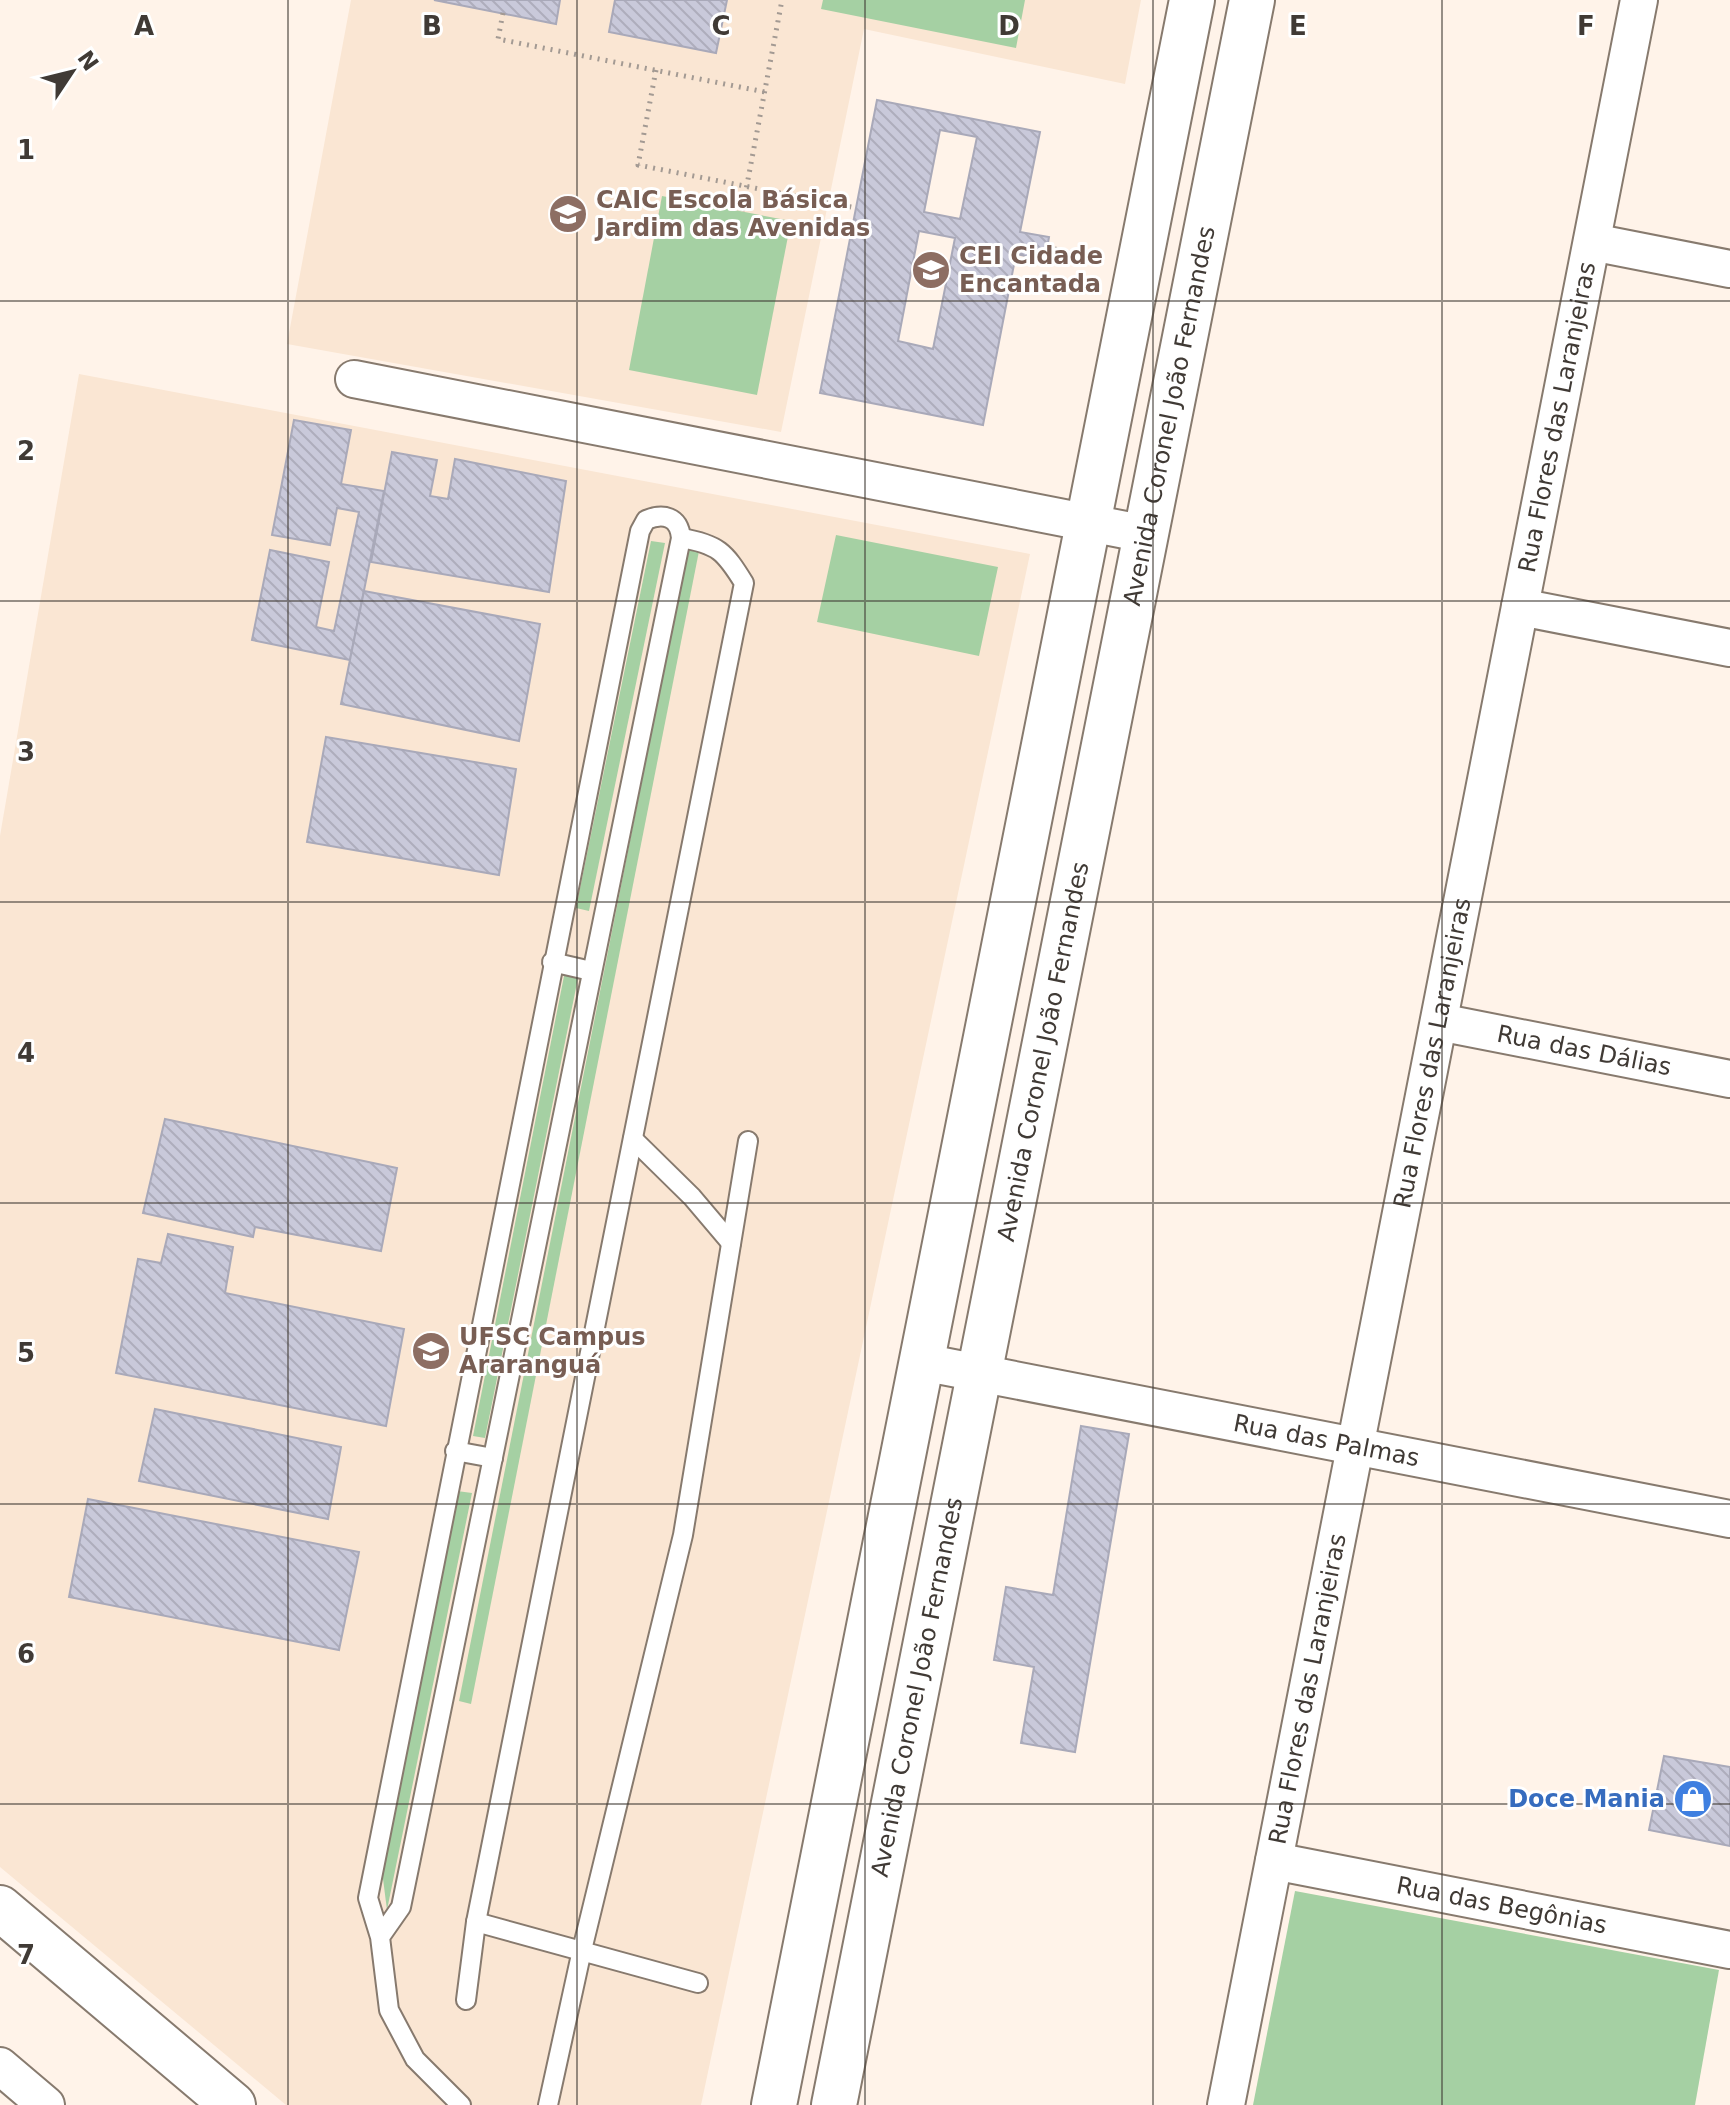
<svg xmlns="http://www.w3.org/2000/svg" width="1730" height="2105" font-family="'DejaVu Sans',sans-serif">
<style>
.built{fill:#fae6d3}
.grass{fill:#a5d0a3}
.building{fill:url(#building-back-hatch);stroke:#a9a9b9;stroke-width:2;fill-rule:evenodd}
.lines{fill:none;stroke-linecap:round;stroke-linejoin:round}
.service-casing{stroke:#877a6e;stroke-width:22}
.minor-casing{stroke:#877a6e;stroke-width:40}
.tertiary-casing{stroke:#877a6e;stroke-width:48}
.secondary-casing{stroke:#877a6e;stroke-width:48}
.path{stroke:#a39a93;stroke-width:5;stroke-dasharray:2 6;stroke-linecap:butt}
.service{stroke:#fff;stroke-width:18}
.minor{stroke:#fff;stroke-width:36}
.tertiary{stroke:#fff;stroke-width:44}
.secondary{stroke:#fff;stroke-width:44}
.grid{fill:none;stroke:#403a35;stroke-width:2;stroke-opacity:0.55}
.labels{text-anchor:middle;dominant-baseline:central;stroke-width:6;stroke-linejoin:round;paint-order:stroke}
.education-label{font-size:24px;font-weight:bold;fill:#785e54;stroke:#fff;text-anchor:start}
.street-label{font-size:24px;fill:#403a35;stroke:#fff}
.shop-label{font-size:24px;font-weight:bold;fill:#366cbe;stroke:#fff;text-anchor:end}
.grid-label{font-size:26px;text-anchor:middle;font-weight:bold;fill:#403a35;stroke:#fff;stroke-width:6;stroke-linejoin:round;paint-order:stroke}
</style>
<defs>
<pattern id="building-back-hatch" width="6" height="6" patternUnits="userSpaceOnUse" patternTransform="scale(2)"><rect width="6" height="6" fill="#c9c9da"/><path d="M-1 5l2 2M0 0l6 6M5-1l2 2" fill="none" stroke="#aeadbc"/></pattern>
</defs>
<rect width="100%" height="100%" fill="#fff3e9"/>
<g class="built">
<polygon points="351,0 1141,0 1125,84 864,29 781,432 287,344"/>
<polygon points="79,374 1030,554 701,2105 286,2105 0,1867 0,836"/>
</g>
<g class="grass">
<polygon points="823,0 1025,0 1016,48 821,9"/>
<polygon points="662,196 791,221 757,395 629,370"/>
<polygon points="836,535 998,567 979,656 817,622"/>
<polygon points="651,541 665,543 589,911 576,908"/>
<polygon points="689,544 700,546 471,1704 459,1701"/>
<polygon points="565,971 579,973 485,1438 473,1436"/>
<polygon points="457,1491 472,1493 387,1910 382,1871"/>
<polygon points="1295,1891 1719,1970 1695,2105 1253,2105"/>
</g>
<g class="building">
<polygon points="434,0 560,0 556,24"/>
<polygon points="615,0 727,0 716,53 609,32"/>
<path d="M 877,100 L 1040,132 L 1020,232 L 1049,237 L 1045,260 L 1016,254 L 983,425 L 820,393 ZM 940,130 L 977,137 L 960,219 L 924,212 ZM 919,231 L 955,238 L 933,349 L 898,341 Z"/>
<polygon points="294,420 351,430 341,484 384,491 350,660 252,640 270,550 329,562 316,627 334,631 359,512 337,508 330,545 272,535"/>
<polygon points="392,452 437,460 430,496 448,499 455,459 566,481 549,592 371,562"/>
<polygon points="364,591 540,624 519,741 341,704"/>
<polygon points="326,737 516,769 499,875 307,842"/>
<polygon points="165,1119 397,1168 381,1251 255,1227 253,1237 143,1213"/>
<polygon points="168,1234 233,1247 225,1293 404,1329 386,1426 116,1373 138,1259 161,1263"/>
<polygon points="155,1409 341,1447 328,1519 139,1481"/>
<polygon points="1081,1426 1129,1434 1075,1752 1021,1743 1034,1667 994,1660 1006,1587 1053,1595"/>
<polygon points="88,1499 359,1552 339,1650 69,1597"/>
<polygon points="1664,1756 1730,1767 1730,1846 1649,1830"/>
</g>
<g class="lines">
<g class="service-casing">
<g id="service">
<polyline points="552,962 591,971"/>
<polyline points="633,1139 692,1197 731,1243"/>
<polyline points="455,1451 493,1458"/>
<polyline points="476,1922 698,1983"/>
<path d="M 380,1937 L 401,1907 L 681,538 C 679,516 663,513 646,520 L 640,531 L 368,1898 L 380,1937 L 389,2010 L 415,2059 L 461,2105"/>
<path d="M 466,2000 L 476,1922 L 744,583 C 725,552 718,544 681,538"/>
<polyline points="548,2105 582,1950 683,1535 748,1141"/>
</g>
</g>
<g class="minor-casing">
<g id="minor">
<polyline points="1592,242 1730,269"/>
<polyline points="354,379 1146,534"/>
<polyline points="1520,607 1730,648"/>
<path id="s1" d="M 1439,1022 L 1730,1079"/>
<path id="s2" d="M 922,1362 L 1730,1519"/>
<path id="s3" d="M 1274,1861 L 1730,1950"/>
<polyline points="0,2066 46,2105"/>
<path id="s4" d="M 1226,2105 L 1639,0"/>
</g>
</g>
<g class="tertiary-casing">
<g id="tertiary">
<polyline points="774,2105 1192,0"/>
<path id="s5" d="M 834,2105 L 1252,0"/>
</g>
</g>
<g class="secondary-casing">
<polyline id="secondary" points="0,1908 233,2105"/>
</g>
<g class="path">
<polyline points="503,13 498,39 765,92"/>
<polyline points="656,70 638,165 856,208"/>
<polyline points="742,211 782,0"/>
<polyline points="1047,247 1097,260"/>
</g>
<use href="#service" class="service"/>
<use href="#minor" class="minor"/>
<use href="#tertiary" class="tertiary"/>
<use href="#secondary" class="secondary"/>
</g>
<path class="grid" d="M 288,0 L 288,2105M 577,0 L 577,2105M 865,0 L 865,2105M 1153,0 L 1153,2105M 1442,0 L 1442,2105M 0,301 L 1730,301M 0,601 L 1730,601M 0,902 L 1730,902M 0,1203 L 1730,1203M 0,1504 L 1730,1504M 0,1804 L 1730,1804"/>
<defs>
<g id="school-disc" transform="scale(2)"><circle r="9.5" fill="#8d6e63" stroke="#fff"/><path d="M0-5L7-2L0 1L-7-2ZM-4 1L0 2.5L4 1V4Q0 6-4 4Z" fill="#fff"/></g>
<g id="university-disc" transform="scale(2)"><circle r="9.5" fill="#8d6e63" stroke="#fff"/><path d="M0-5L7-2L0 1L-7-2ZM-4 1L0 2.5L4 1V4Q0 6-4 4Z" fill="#fff"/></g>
<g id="shop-disc" transform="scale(2)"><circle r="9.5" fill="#3f7fe0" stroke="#fff"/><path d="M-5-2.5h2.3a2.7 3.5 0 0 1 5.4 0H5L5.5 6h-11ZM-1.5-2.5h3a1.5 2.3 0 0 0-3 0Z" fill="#fff"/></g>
</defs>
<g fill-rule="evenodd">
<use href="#school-disc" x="568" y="214"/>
<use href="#school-disc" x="931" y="270"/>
<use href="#university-disc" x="431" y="1351"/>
<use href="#shop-disc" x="1693" y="1799"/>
</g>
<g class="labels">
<g class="education-label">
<text x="596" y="200">CAIC Escola Básica<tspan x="596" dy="28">Jardim das Avenidas</tspan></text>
<text x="959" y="256">CEI Cidade<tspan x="959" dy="28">Encantada</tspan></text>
<text x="459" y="1337">UFSC Campus<tspan x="459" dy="28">Araranguá</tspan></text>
</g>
<g class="street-label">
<text stroke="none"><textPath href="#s5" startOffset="1722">Avenida Coronel João Fernandes</textPath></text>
<text stroke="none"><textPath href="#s4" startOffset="1720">Rua Flores das Laranjeiras</textPath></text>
<text stroke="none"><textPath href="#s1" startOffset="148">Rua das Dálias</textPath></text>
<text stroke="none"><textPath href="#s5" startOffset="1074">Avenida Coronel João Fernandes</textPath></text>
<text stroke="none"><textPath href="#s4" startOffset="1072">Rua Flores das Laranjeiras</textPath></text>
<text stroke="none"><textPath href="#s2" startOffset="412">Rua das Palmas</textPath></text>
<text stroke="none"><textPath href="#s5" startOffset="426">Avenida Coronel João Fernandes</textPath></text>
<text stroke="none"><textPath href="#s4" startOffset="424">Rua Flores das Laranjeiras</textPath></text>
<text stroke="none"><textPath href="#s3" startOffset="232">Rua das Begônias</textPath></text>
</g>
<g class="shop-label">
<text x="1665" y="1799">Doce Mania</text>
</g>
</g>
<g class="grid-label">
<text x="144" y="35">A</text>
<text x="432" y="35">B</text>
<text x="721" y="35">C</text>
<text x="1009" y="35">D</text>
<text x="1298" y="35">E</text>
<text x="1586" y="35">F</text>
<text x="26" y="159">1</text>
<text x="26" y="460">2</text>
<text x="26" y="761">3</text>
<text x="26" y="1062">4</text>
<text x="26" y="1362">5</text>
<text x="26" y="1663">6</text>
<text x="26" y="1964">7</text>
</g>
<g transform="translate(72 72) rotate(55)" stroke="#ffffff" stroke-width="6" paint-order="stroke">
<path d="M0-6L14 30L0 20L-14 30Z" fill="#403a35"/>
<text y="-12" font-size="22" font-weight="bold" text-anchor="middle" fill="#403a35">N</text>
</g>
</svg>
